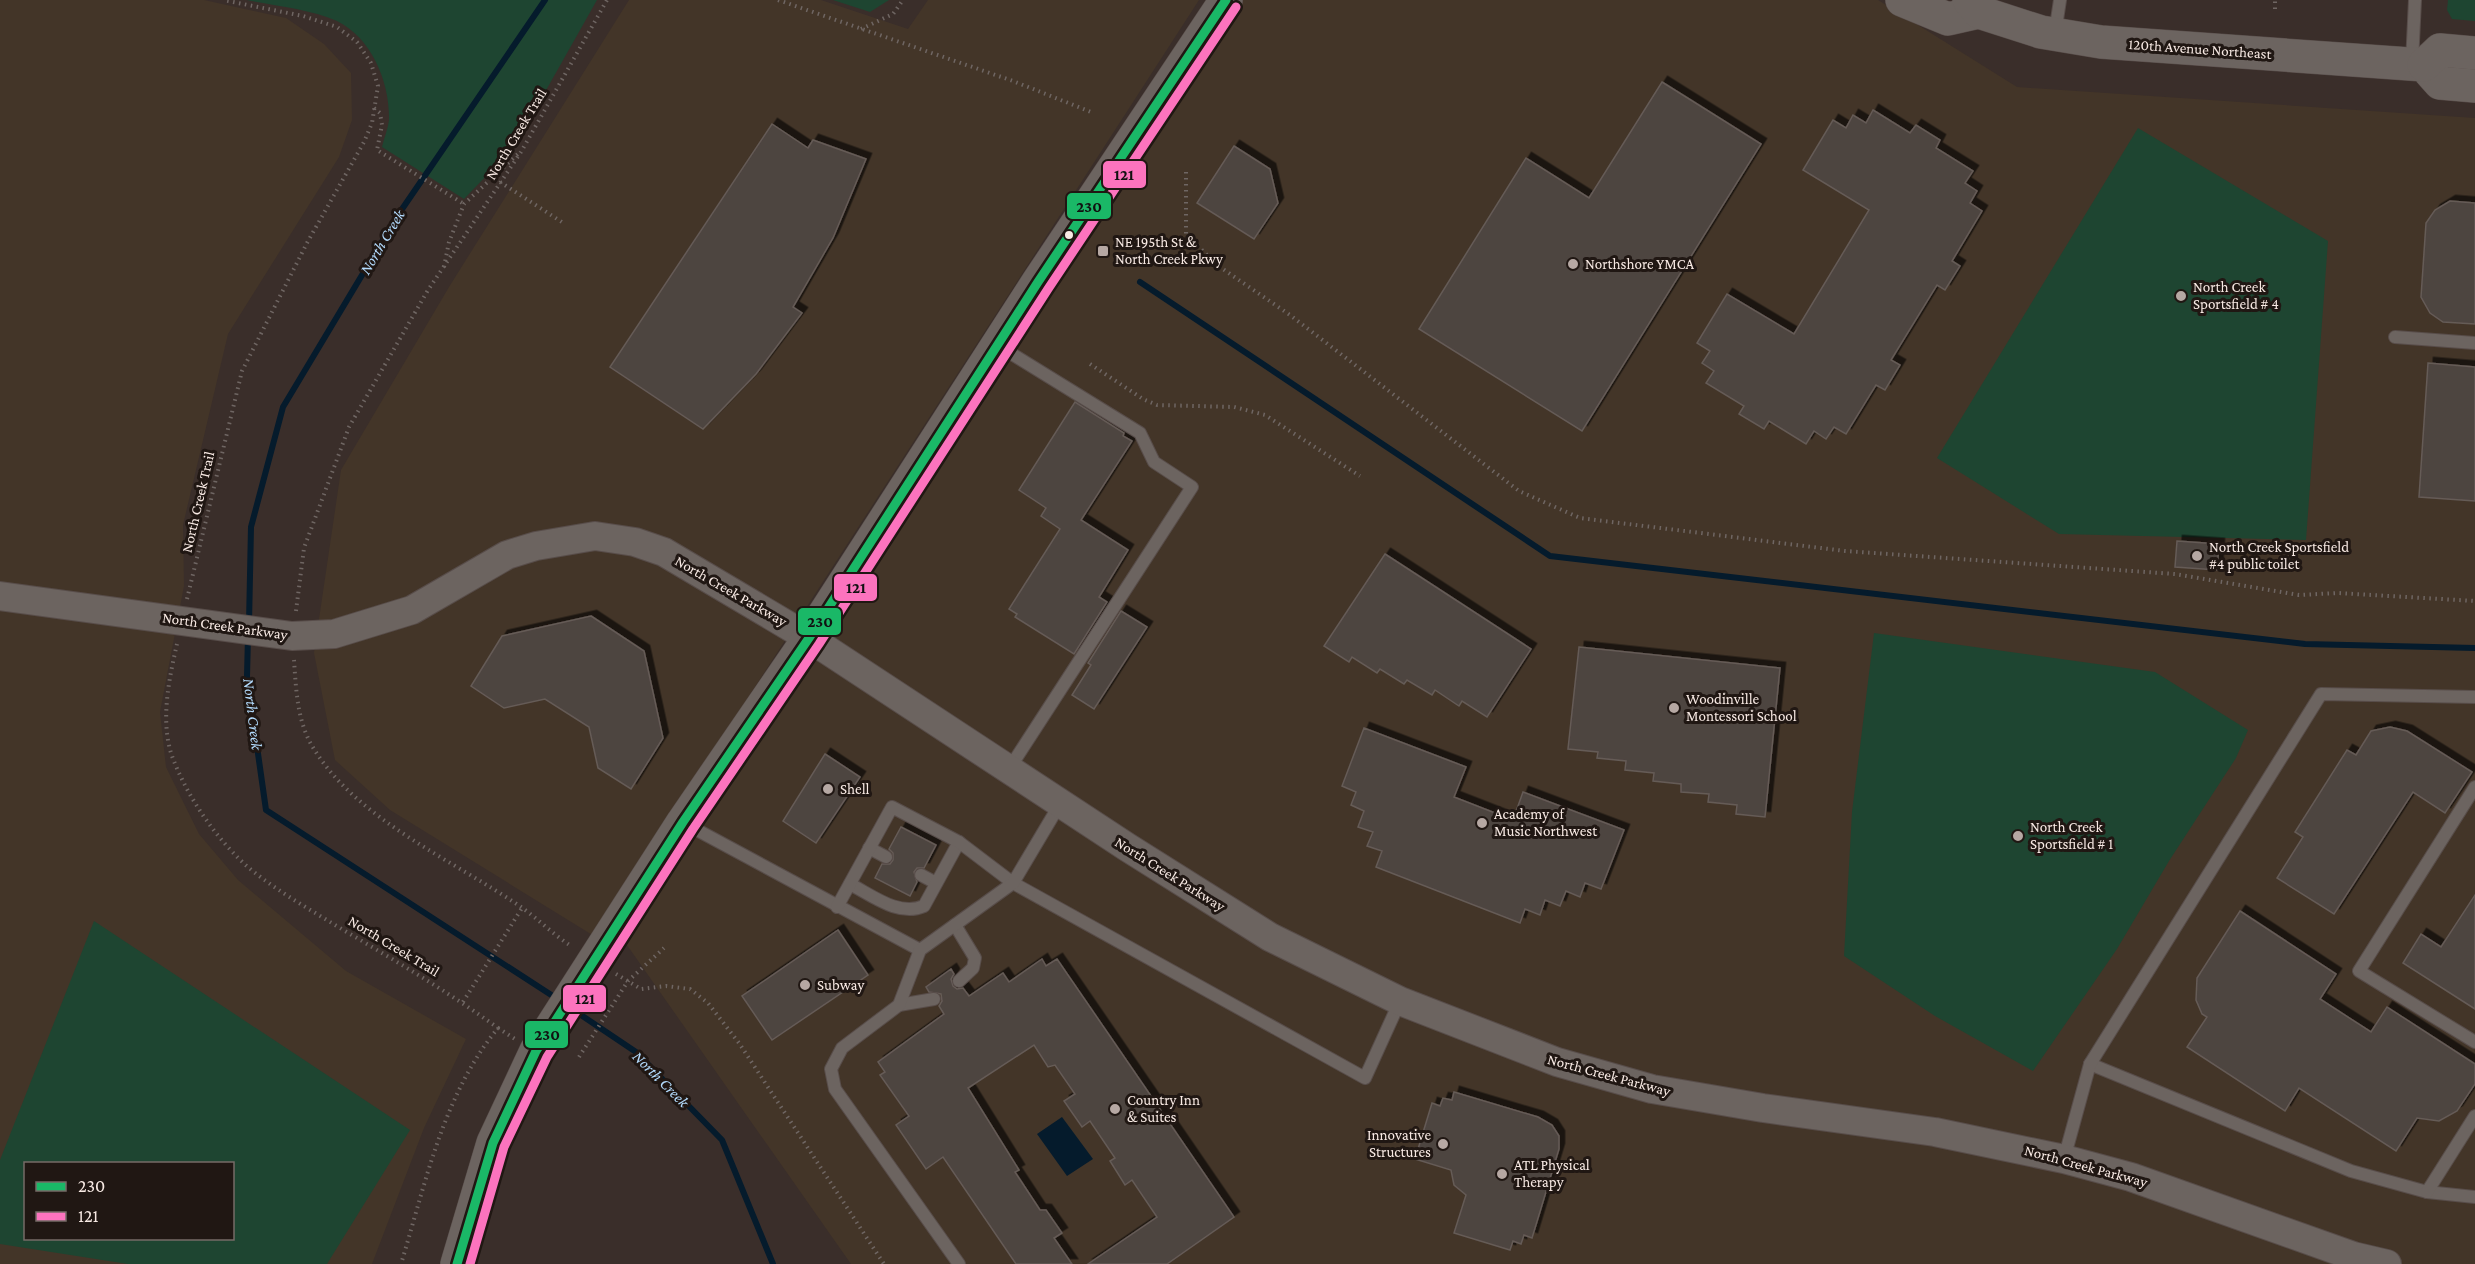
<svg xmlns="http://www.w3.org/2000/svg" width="2475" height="1264" font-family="'Crimson Pro',serif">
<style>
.commercial{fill:#433528;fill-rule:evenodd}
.green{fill:#1e4531;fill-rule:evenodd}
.water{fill:#051b2c}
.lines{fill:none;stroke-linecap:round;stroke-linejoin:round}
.stream{stroke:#051b2c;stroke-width:6}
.building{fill:#4e4440;stroke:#655b57;stroke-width:1.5;filter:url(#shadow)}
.service-casing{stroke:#584d4a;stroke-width:14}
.tertiary-casing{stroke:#584d4a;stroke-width:30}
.secondary-casing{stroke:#584d4a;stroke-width:34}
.path{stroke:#6f6663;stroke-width:4;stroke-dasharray:1.5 4.5;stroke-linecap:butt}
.service{stroke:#6c6460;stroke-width:12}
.tertiary{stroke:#6c6460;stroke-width:28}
.secondary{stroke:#6c6460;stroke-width:33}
.bus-1-casing{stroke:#201713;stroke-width:14}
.bus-2-casing{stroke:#201713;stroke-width:14}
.bus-1{stroke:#1ab867;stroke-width:9}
.bus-2{stroke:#fc73be;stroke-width:9}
.bus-dot{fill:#f8eae4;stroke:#201713;stroke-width:2}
.poi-dot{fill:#b6a8a3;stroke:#201713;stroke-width:2}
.labels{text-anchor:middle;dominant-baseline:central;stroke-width:6;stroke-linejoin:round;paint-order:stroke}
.street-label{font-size:15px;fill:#f8eae4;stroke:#201713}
.poi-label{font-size:15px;fill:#f8eae4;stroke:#201713;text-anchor:start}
.water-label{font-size:16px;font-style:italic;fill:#b2dafc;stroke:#201713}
.line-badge{stroke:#201713;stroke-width:2}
.pale-badge-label{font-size:16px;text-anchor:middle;font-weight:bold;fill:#111}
</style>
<defs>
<filter id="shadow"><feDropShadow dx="5.5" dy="-5.5" stdDeviation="0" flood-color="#0009"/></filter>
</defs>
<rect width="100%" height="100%" fill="#3a2e2a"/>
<g class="commercial">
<path d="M 0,0 L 204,0 L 286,18 L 324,44 L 351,73 L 352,120 L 339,157 L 228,334 L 183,525 L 184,586 L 160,712 L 166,767 L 199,834 L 238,880 L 346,971 L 466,1039 L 424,1128 L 372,1264 L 0,1264 ZM 26,1164 L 232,1164 L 232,1238 L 26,1238 Z"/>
<polygon points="629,0 821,0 908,29 928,0 1199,0 594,936 390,810 335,760 314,653 341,470 449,287"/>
<polygon points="1226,0 1878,0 2017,87 2475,118 2475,1264 851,1264 615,928"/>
</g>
<g class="green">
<path d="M 247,0 L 597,0 L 514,147 L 464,199 L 382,147 C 384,138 388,129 389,120 C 390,83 372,38 337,21 C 310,9 276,6 247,0 Z"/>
<polygon points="833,0 889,0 870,12"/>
<polygon points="2448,0 2475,0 2475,21 2452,19 2447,10"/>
<polygon points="2138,128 2328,241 2306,540 2059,534 1937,458"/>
<polygon points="1874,633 2155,672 2248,730 2236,758 2169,861 2117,949 2033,1071 1935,1016 1844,956 1852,812"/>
<path d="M 94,921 L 410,1130 L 327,1264 L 128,1264 L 0,1244 L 0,1160 ZM 26,1164 L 232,1164 L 232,1238 L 26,1238 Z"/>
</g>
<polygon class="water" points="1062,1117 1093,1159 1067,1176 1037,1134"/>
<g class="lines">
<g class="stream">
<polyline points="1140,282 1550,556 2305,644 2475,648"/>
<polyline points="249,623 251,527 283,407 398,215 545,0"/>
<polyline points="248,636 247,676 266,810 559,1000"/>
<polyline points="575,1011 636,1052 722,1140 773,1264"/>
</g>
</g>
<g class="building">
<polygon points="1662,82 1761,144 1582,431 1419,329 1526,158 1589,198"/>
<polygon points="1873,110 1910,133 1916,125 1940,140 1936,148 1973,171 1965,183 1977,191 1970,203 1982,211 1952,261 1960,266 1945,290 1937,285 1891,360 1900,365 1885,390 1876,385 1846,434 1834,427 1826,439 1814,431 1806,444 1769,421 1764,429 1739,414 1744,406 1706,383 1714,371 1702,363 1710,351 1697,343 1727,294 1794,334 1869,210 1803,170 1833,120 1846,128 1853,115 1866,123"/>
<polygon points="772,124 808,148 813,140 866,159 833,238 793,307 802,313 756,374 703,429 610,367"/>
<polygon points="1234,146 1270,169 1278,203 1254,239 1197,203"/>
<polygon points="2450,201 2475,203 2475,324 2443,322 2430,313 2421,297 2426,223 2435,210"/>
<polygon points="2428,363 2475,367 2475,501 2419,497"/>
<polygon points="1075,402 1124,433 1123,436 1132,441 1081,520 1128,550 1099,597 1107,602 1074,654 1015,617 1017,614 1009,609 1060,529 1041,516 1046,508 1019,490"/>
<polygon points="2177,541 2219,544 2217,570 2175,567"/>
<polygon points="1385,554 1531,649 1487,717 1462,701 1459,706 1435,690 1432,695 1407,680 1404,684 1380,669 1377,673 1352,657 1349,662 1324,646"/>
<polygon points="1121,611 1147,627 1094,709 1072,695 1091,665 1088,663"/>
<polygon points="591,616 644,651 663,738 631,789 598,768 589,727 545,699 504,708 471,686 502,636"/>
<polygon points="1579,647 1780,668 1765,817 1736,814 1737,805 1708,802 1709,794 1681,792 1681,784 1653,781 1654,773 1625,770 1626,761 1597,758 1598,752 1568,749"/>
<polygon points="2390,727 2407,731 2472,772 2445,813 2413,792 2334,914 2277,878 2303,837 2295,832 2347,750 2356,755 2371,731"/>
<polygon points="1364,728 1466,767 1454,797 1513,820 1523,792 1624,830 1601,889 1585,883 1580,897 1566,891 1560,906 1545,900 1540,915 1525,909 1520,923 1376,867 1382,851 1367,846 1373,832 1358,827 1364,811 1351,805 1356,792 1342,786"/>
<polygon points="825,754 860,777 816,843 783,821"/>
<polygon points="901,827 936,845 924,868 917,868 914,872 917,882 910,896 875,878 882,864 890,864 893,860 893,853 889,849"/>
<polygon points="2475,895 2475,1009 2403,963 2421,934 2441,947"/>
<polygon points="2240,911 2336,974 2320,999 2371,1032 2387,1007 2475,1064 2475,1084 2457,1111 2439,1121 2417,1118 2396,1151 2299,1088 2285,1111 2187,1047 2207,1017 2202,1014 2196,1000 2197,978"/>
<polygon points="838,930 868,975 772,1040 742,996"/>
<polygon points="1042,959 1046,966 1057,959 1234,1217 1167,1264 1088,1264 1157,1217 1132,1180 1125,1185 1110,1161 1115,1158 1090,1121 1082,1127 1064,1101 1075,1094 1055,1065 1048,1067 1034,1045 968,1088 1019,1170 1015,1172 1040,1210 1046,1210 1062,1233 1054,1238 1072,1264 1016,1264 943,1157 926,1169 896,1125 909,1116 880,1075 885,1072 878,1062 944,1014 939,1006 942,1001 941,994 929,992 926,987 951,969 954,974 951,979 953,986 957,989 963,988 969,996 1003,973 1009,982"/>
<polygon points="1454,1092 1538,1117 1552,1125 1559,1136 1559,1149 1532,1238 1524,1235 1521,1244 1513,1241 1510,1250 1454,1233 1466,1195 1454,1185 1451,1170 1415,1159 1432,1103 1440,1106 1443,1098 1452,1100"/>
</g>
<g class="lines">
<g class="service-casing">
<g id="service">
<polyline points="2055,33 2060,0"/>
<polyline points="2412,63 2415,0"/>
<polyline points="2395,337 2475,343"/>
<polyline points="999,346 1140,433 1154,462 1192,487 1009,769"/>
<polyline points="2475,787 2359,971 2475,1042"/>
<polyline points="684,823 920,950"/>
<polyline points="869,848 886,857"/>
<polyline points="921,875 936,883"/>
<path d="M 850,884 C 873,896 899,917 924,906 L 959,842"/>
<polyline points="837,907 892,807 959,842 1013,883 1365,1078 1400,1001"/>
<polyline points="955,925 975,958 973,968 959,981"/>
<polyline points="899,1005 934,999"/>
<polyline points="2090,1064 2351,1171 2427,1192 2475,1197"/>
<polyline points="2064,1159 2090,1064 2321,694 2475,697"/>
<polyline points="2427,1192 2475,1116"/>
<polyline points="959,1264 835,1089 831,1069 842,1048 899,1005 920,950 1013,883 1060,804"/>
</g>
</g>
<g class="tertiary-casing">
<polyline id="tertiary" points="0,596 292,636 334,634 412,610 507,555 536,546 595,536 635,542 664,552 809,638 1127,847 1270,937 1400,1001 1557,1062 1652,1089 1763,1108 1935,1132 2064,1159 2131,1177 2353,1256 2387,1264"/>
</g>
<g class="secondary-casing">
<g id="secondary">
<polyline points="1902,0 1948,19 1979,12"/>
<polyline points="1969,0 1979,12 2041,32 2101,42 2424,65 2440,83 2475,86"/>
<polyline points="2424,65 2440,50 2475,53"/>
<polyline points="457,1264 493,1143 536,1051 683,822 809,638 1038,282 1226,0"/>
</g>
</g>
<g class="path">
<polyline points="778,0 1013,81 1091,112"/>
<polyline points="2275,9 2275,0"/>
<polyline points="861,29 893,14 903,0"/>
<polyline points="374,108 380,113 382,125 377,150 464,204"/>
<polyline points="1186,172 1186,234 1217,265 1290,315 1519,491 1580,518 1845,551 2175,574 2299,595 2338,593 2475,601"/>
<polyline points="500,182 565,224"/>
<polyline points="444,267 449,242 464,204 518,154"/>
<polyline points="1090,364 1143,399 1157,405 1234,407 1265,415 1360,476"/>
<polyline points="187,599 242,371 307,243 364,142 372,123 378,86 371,63 357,42 337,27 303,16 223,0"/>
<polyline points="296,611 304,548 349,427 428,290 521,152 607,0"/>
<path d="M 177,644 C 169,679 160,721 172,756 C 187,797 217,840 249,868 C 277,891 309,909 340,928 C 394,960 447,991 498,1028 C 443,1095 426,1182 401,1264"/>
<path d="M 294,660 C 296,688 297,719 311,744 C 353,818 453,860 521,907 C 538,919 554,935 571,946"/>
<polyline points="616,974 641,989 666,986 690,989 708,1003 739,1043 884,1264"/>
<polyline points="463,1002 522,908"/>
<polyline points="498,1028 515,1039"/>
<polyline points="579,1057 628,981 664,948"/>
</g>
<use href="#service" class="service"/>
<use href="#tertiary" class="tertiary"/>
<use href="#secondary" class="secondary"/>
<g class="bus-1-casing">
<polyline id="bus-1" points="457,1264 493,1143 536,1051 683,822 809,638 1038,282 1226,0"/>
</g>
<g class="bus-2-casing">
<polyline id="bus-2" points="470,1264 504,1147 547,1057 693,829 819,644 1048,289 1236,7"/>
</g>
<use href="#bus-1" class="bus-1"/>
<use href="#bus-2" class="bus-2"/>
</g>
<circle class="bus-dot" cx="1069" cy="235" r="5"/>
<g class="poi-dot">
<rect x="1097" y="245" width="12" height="12" rx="3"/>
<circle cx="1573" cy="264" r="6"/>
<circle cx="2181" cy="296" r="6"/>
<circle cx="2197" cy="556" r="6"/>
<circle cx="1674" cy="708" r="6"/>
<circle cx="828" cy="789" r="6"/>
<circle cx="1482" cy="823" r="6"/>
<circle cx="2018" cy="836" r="6"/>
<circle cx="805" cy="985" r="6"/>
<circle cx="1115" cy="1109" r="6"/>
<circle cx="1443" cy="1144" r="6"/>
<circle cx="1502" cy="1174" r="6"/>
</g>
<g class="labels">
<g class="street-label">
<text transform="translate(2200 49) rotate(4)">120th Avenue Northeast</text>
<text transform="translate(516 134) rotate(-59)">North Creek Trail</text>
<text transform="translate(198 502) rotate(-77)">North Creek Trail</text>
<text transform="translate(731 591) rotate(30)">North Creek Parkway</text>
<text transform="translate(225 626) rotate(8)">North Creek Parkway</text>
<text transform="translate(1170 874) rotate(32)">North Creek Parkway</text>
<text transform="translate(394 946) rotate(31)">North Creek Trail</text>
<text transform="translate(1609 1075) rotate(15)">North Creek Parkway</text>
<text transform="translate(2086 1166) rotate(15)">North Creek Parkway</text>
</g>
<g class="poi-label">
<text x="1115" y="242">NE 195th St &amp;<tspan x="1115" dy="17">North Creek Pkwy</tspan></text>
<text x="1585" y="264">Northshore YMCA</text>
<text x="2193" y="287">North Creek<tspan x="2193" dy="17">Sportsfield # 4</tspan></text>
<text x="2209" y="547">North Creek Sportsfield<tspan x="2209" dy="17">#4 public toilet</tspan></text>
<text x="1686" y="699">Woodinville<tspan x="1686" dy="17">Montessori School</tspan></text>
<text x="840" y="789">Shell</text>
<text x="1494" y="814">Academy of<tspan x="1494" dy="17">Music Northwest</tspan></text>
<text x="2030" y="827">North Creek<tspan x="2030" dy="17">Sportsfield # 1</tspan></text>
<text x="817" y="985">Subway</text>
<text x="1127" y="1100">Country Inn<tspan x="1127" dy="17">&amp; Suites</tspan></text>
<text x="1431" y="1135" text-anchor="end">Innovative<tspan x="1431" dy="17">Structures</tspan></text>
<text x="1514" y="1165">ATL Physical<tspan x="1514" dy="17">Therapy</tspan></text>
</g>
<g class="water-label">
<text transform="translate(382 242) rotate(-59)">North Creek</text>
<text transform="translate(253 714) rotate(83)">North Creek</text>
<text transform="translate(661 1079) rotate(45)">North Creek</text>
</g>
</g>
<g class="line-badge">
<rect x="1102" y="160" width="45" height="29" rx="6" fill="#fc73be"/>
<rect x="1066" y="192" width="46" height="28" rx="6" fill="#1ab867"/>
<rect x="833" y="573" width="45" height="29" rx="6" fill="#fc73be"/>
<rect x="797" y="607" width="45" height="29" rx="6" fill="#1ab867"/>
<rect x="562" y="984" width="45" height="29" rx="6" fill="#fc73be"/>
<rect x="524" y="1020" width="45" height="29" rx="6" fill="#1ab867"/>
</g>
<g class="pale-badge-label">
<text x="1124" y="180">121</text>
<text x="1089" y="212">230</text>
<text x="856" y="593">121</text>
<text x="820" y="627">230</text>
<text x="585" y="1004">121</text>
<text x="547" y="1040">230</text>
</g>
<rect x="24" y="1162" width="210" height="78" fill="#201713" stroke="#766b67" stroke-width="1.5"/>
<rect x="36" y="1182" width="30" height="9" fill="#1ab867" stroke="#766b67" stroke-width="1.5"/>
<text x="78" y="1192" font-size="18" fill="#f8eae4">230</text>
<rect x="36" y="1212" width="30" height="9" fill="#fc73be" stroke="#766b67" stroke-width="1.5"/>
<text x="78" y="1222" font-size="18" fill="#f8eae4">121</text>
</svg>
